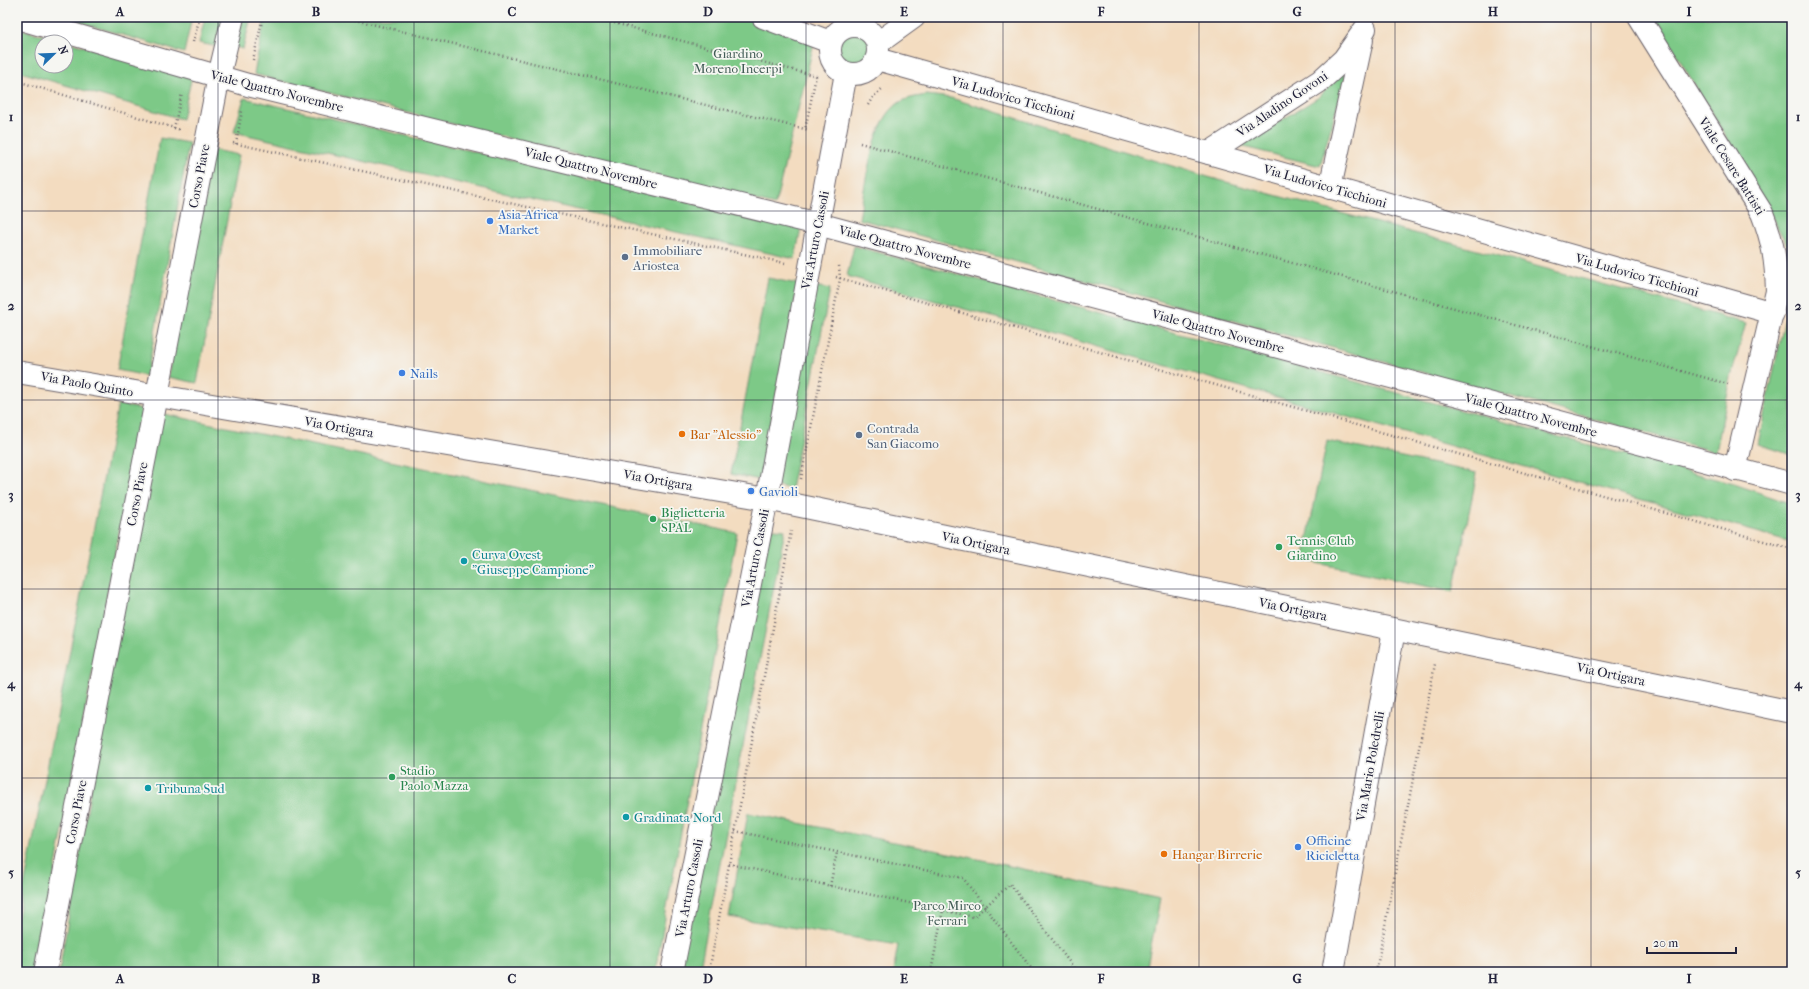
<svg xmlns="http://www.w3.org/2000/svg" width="1809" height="989" font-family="'IM FELL French Canon',serif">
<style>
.green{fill:#7dc987;stroke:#507661;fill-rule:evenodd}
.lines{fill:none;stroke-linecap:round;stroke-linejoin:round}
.street-casing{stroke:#6b636a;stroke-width:24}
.path{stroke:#6b636a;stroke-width:2.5;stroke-dasharray:1 3;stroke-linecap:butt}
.street{stroke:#fff;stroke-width:22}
.grid{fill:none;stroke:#22223b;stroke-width:1;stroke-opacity:0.55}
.shop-dot{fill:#3f7fe0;stroke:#f6f6f2;stroke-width:1.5}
.service-dot{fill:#5c6f8a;stroke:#f6f6f2;stroke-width:1.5}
.food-dot{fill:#e8710a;stroke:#f6f6f2;stroke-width:1.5}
.leisure-dot{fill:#2e9e5b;stroke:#f6f6f2;stroke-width:1.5}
.culture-dot{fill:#0f9aa8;stroke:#f6f6f2;stroke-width:1.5}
.labels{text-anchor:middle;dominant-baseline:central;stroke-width:3.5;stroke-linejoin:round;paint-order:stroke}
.park-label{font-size:13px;fill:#425c56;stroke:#f6f6f2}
.street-label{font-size:13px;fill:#22223b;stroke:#f6f6f2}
.shop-label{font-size:13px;fill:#366cbe;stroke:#f6f6f2;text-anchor:start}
.service-label{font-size:13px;fill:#4e5e75;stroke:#f6f6f2;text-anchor:start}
.food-label{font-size:13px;fill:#c56008;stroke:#f6f6f2;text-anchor:start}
.leisure-label{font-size:13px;fill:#27864d;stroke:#f6f6f2;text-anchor:start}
.culture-label{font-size:13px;fill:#0d838f;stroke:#f6f6f2;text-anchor:start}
.neatline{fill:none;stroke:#22223b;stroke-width:1.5}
.grid-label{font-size:13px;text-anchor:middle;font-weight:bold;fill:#22223b}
</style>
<rect width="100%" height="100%" fill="#f6f6f2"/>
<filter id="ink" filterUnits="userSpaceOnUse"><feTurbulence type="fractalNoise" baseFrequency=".025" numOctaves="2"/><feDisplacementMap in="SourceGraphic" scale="8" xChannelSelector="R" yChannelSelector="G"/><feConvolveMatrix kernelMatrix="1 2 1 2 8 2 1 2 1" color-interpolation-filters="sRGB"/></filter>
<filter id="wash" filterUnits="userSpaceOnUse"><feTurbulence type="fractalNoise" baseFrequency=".012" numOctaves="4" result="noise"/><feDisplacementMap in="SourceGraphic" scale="16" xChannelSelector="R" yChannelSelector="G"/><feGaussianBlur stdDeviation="0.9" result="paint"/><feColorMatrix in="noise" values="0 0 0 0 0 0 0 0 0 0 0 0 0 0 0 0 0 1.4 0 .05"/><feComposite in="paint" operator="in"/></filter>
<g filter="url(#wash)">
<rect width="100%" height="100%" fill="#f3dcc0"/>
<g class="green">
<polygon points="62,17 192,17 184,53"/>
<polygon points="205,17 225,17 219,47 199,43"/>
<polygon points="239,17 251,17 243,49 232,46"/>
<polygon points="265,17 746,17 814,43 775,205 254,74"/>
<polygon points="1654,17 1792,17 1792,254 1750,177"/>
<path d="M 17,28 L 192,76 L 182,119 L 17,71 ZM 42,42 L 66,42 L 66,66 L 42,66 Z"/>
<circle cx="854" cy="49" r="17"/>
<polygon points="1348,67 1320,166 1240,146 1319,97"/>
<path d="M 927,95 L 951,98 L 1208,177 L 1746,323 L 1731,377 L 1716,452 L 859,219 C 865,188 871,127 895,106 C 903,98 916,97 927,95 Z"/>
<polygon points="244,98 801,228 795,259 234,132"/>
<polygon points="160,138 189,143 147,376 117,370"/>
<polygon points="209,149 239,155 197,383 168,377"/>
<polygon points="854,246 1734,484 1792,504 1792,542 847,276"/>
<polygon points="768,278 798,284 760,480 731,474"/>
<polygon points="814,286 830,289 791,489 775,485"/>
<polygon points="1792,313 1792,455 1758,444 1785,318"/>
<polygon points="118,404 142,409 36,972 17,972 17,923"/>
<polygon points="159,413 737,533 655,972 59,972 127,582"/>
<polygon points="1327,441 1477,473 1453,592 1303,560"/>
<polygon points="765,528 785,530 699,972 678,972"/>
<polygon points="748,813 964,856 1160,899 1146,972 893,972 898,945 729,917"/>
</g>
</g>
<g filter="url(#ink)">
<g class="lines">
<g class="street-casing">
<g id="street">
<polyline points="763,17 830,42"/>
<path d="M 1639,17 L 1762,213 C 1773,241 1776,261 1777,291 L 1735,470"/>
<polyline points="17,18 248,85 818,224 1792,484"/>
<circle cx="854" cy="50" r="24"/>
<polyline points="878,43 914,17"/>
<polyline points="877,59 1773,313"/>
<polyline points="1209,153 1320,81 1344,59 1365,29"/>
<polyline points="1330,188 1362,40"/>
<polyline points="17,372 767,499 1792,712"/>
<polyline points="45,972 219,76 233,17"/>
<polyline points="672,972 767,499 846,73"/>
<polyline points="1333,972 1394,630"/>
</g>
</g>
<g class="path">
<polyline points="343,17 809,130"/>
<polyline points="591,17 816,76 805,130"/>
<polyline points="193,42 200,17"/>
<polyline points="253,60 263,17"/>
<polyline points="17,81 181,130"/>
<polyline points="868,105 873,97 883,88"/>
<polyline points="174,128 182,93"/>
<polyline points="233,143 785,263"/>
<polyline points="860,143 1728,384"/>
<polyline points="236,144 242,111"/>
<polyline points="836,277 1792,549"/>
<polyline points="801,479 840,279 839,265"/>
<polyline points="735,831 963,878 1034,972"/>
<polyline points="729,864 974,917 1010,884 1077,972"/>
<polyline points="830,886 837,852"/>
<polyline points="709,972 791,531"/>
<polyline points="931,972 943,910"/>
<polyline points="1376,972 1435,664"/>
</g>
<use href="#street" class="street"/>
</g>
</g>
<path class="grid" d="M 218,17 L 218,972M 414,17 L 414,972M 610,17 L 610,972M 806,17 L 806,972M 1003,17 L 1003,972M 1199,17 L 1199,972M 1395,17 L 1395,972M 1591,17 L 1591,972M 17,211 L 1792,211M 17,400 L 1792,400M 17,589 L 1792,589M 17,778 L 1792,778"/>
<g class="shop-dot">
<circle cx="490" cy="221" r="4"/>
<circle cx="402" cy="373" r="4"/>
<circle cx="751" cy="491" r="4"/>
<circle cx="1298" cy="847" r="4"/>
</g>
<g class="service-dot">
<circle cx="625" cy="257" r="4"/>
<circle cx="859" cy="435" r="4"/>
</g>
<g class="food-dot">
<circle cx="682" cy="434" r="4"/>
<circle cx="1164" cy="854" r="4"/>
</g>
<g class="leisure-dot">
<circle cx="653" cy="519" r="4"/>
<circle cx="1279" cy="547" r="4"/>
<circle cx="392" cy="777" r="4"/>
</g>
<g class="culture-dot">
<circle cx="464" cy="561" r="4"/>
<circle cx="148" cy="788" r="4"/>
<circle cx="626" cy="817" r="4"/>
</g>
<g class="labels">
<g class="park-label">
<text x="738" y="53">Giardino<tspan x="738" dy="15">Moreno Incerpi</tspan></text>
<text x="947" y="905">Parco Mirco<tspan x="947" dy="15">Ferrari</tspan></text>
</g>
<g class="street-label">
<text transform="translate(277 91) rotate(14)">Viale Quattro Novembre</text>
<text transform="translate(1013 98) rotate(16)">Via Ludovico Ticchioni</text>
<text transform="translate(1282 104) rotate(-34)">Via Aladino Govoni</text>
<text transform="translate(1732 166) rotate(58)">Viale Cesare Battisti</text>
<text transform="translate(591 168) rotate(14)">Viale Quattro Novembre</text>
<text transform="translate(199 176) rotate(-79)">Corso Piave</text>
<text transform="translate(1325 186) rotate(16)">Via Ludovico Ticchioni</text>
<text transform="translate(815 240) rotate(-79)">Via Arturo Cassoli</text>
<text transform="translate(905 247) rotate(15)">Viale Quattro Novembre</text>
<text transform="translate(1637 275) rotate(16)">Via Ludovico Ticchioni</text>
<text transform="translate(1218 331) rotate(15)">Viale Quattro Novembre</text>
<text transform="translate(87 384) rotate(10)">Via Paolo Quinto</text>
<text transform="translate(1531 415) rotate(15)">Viale Quattro Novembre</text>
<text transform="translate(339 427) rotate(10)">Via Ortigara</text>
<text transform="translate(658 480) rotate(10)">Via Ortigara</text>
<text transform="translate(137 494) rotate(-79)">Corso Piave</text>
<text transform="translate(976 543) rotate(12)">Via Ortigara</text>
<text transform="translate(755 558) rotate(-79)">Via Arturo Cassoli</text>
<text transform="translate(1293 609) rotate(12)">Via Ortigara</text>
<text transform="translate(1611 674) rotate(12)">Via Ortigara</text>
<text transform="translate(1370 766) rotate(-80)">Via Mario Poledrelli</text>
<text transform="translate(76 812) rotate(-79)">Corso Piave</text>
<text transform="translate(689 888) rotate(-79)">Via Arturo Cassoli</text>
</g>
<g class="shop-label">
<text x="498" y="214">Asia-Africa<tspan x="498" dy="15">Market</tspan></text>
<text x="410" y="373">Nails</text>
<text x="759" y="491">Gavioli</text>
<text x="1306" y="840">Officine<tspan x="1306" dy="15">Ricicletta</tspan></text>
</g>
<g class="service-label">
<text x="633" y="250">Immobiliare<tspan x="633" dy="15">Ariostea</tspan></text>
<text x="867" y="428">Contrada<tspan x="867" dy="15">San Giacomo</tspan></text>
</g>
<g class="food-label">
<text x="690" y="434">Bar "Alessio"</text>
<text x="1172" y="854">Hangar Birrerie</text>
</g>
<g class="leisure-label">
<text x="661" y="512">Biglietteria<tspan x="661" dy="15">SPAL</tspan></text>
<text x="1287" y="540">Tennis Club<tspan x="1287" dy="15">Giardino</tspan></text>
<text x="400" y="770">Stadio<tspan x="400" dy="15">Paolo Mazza</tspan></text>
</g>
<g class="culture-label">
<text x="472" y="554">Curva Ovest<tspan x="472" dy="15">"Giuseppe Campione"</tspan></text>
<text x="156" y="788">Tribuna Sud</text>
<text x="634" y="817">Gradinata Nord</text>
</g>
</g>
<rect width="1809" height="989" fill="none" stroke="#f6f6f2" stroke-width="44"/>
<g transform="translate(54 54) rotate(67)"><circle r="19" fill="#f6f6f2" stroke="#a1a1a9"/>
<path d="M0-3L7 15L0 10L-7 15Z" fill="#1f6fb2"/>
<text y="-6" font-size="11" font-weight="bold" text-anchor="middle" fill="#22223b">N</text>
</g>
<path d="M1647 947v6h89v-6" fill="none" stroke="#22223b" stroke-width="2"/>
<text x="1653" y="947" font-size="12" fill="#22223b" stroke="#f6f6f2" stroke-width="3" paint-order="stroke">20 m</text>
<rect x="22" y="22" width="1765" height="945" class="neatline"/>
<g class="grid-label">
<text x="120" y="16">A</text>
<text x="316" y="16">B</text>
<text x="512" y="16">C</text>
<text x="708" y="16">D</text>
<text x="904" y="16">E</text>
<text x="1101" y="16">F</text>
<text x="1297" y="16">G</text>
<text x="1493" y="16">H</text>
<text x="1689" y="16">I</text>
<text x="11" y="121">1</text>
<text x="1798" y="121">1</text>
<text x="11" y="310">2</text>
<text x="1798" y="310">2</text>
<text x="11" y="499">3</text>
<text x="1798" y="499">3</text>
<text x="11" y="688">4</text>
<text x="1798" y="688">4</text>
<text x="11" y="877">5</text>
<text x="1798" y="877">5</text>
<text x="120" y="983">A</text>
<text x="316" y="983">B</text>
<text x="512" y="983">C</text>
<text x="708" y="983">D</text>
<text x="904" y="983">E</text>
<text x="1101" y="983">F</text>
<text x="1297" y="983">G</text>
<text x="1493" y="983">H</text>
<text x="1689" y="983">I</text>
</g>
</svg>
